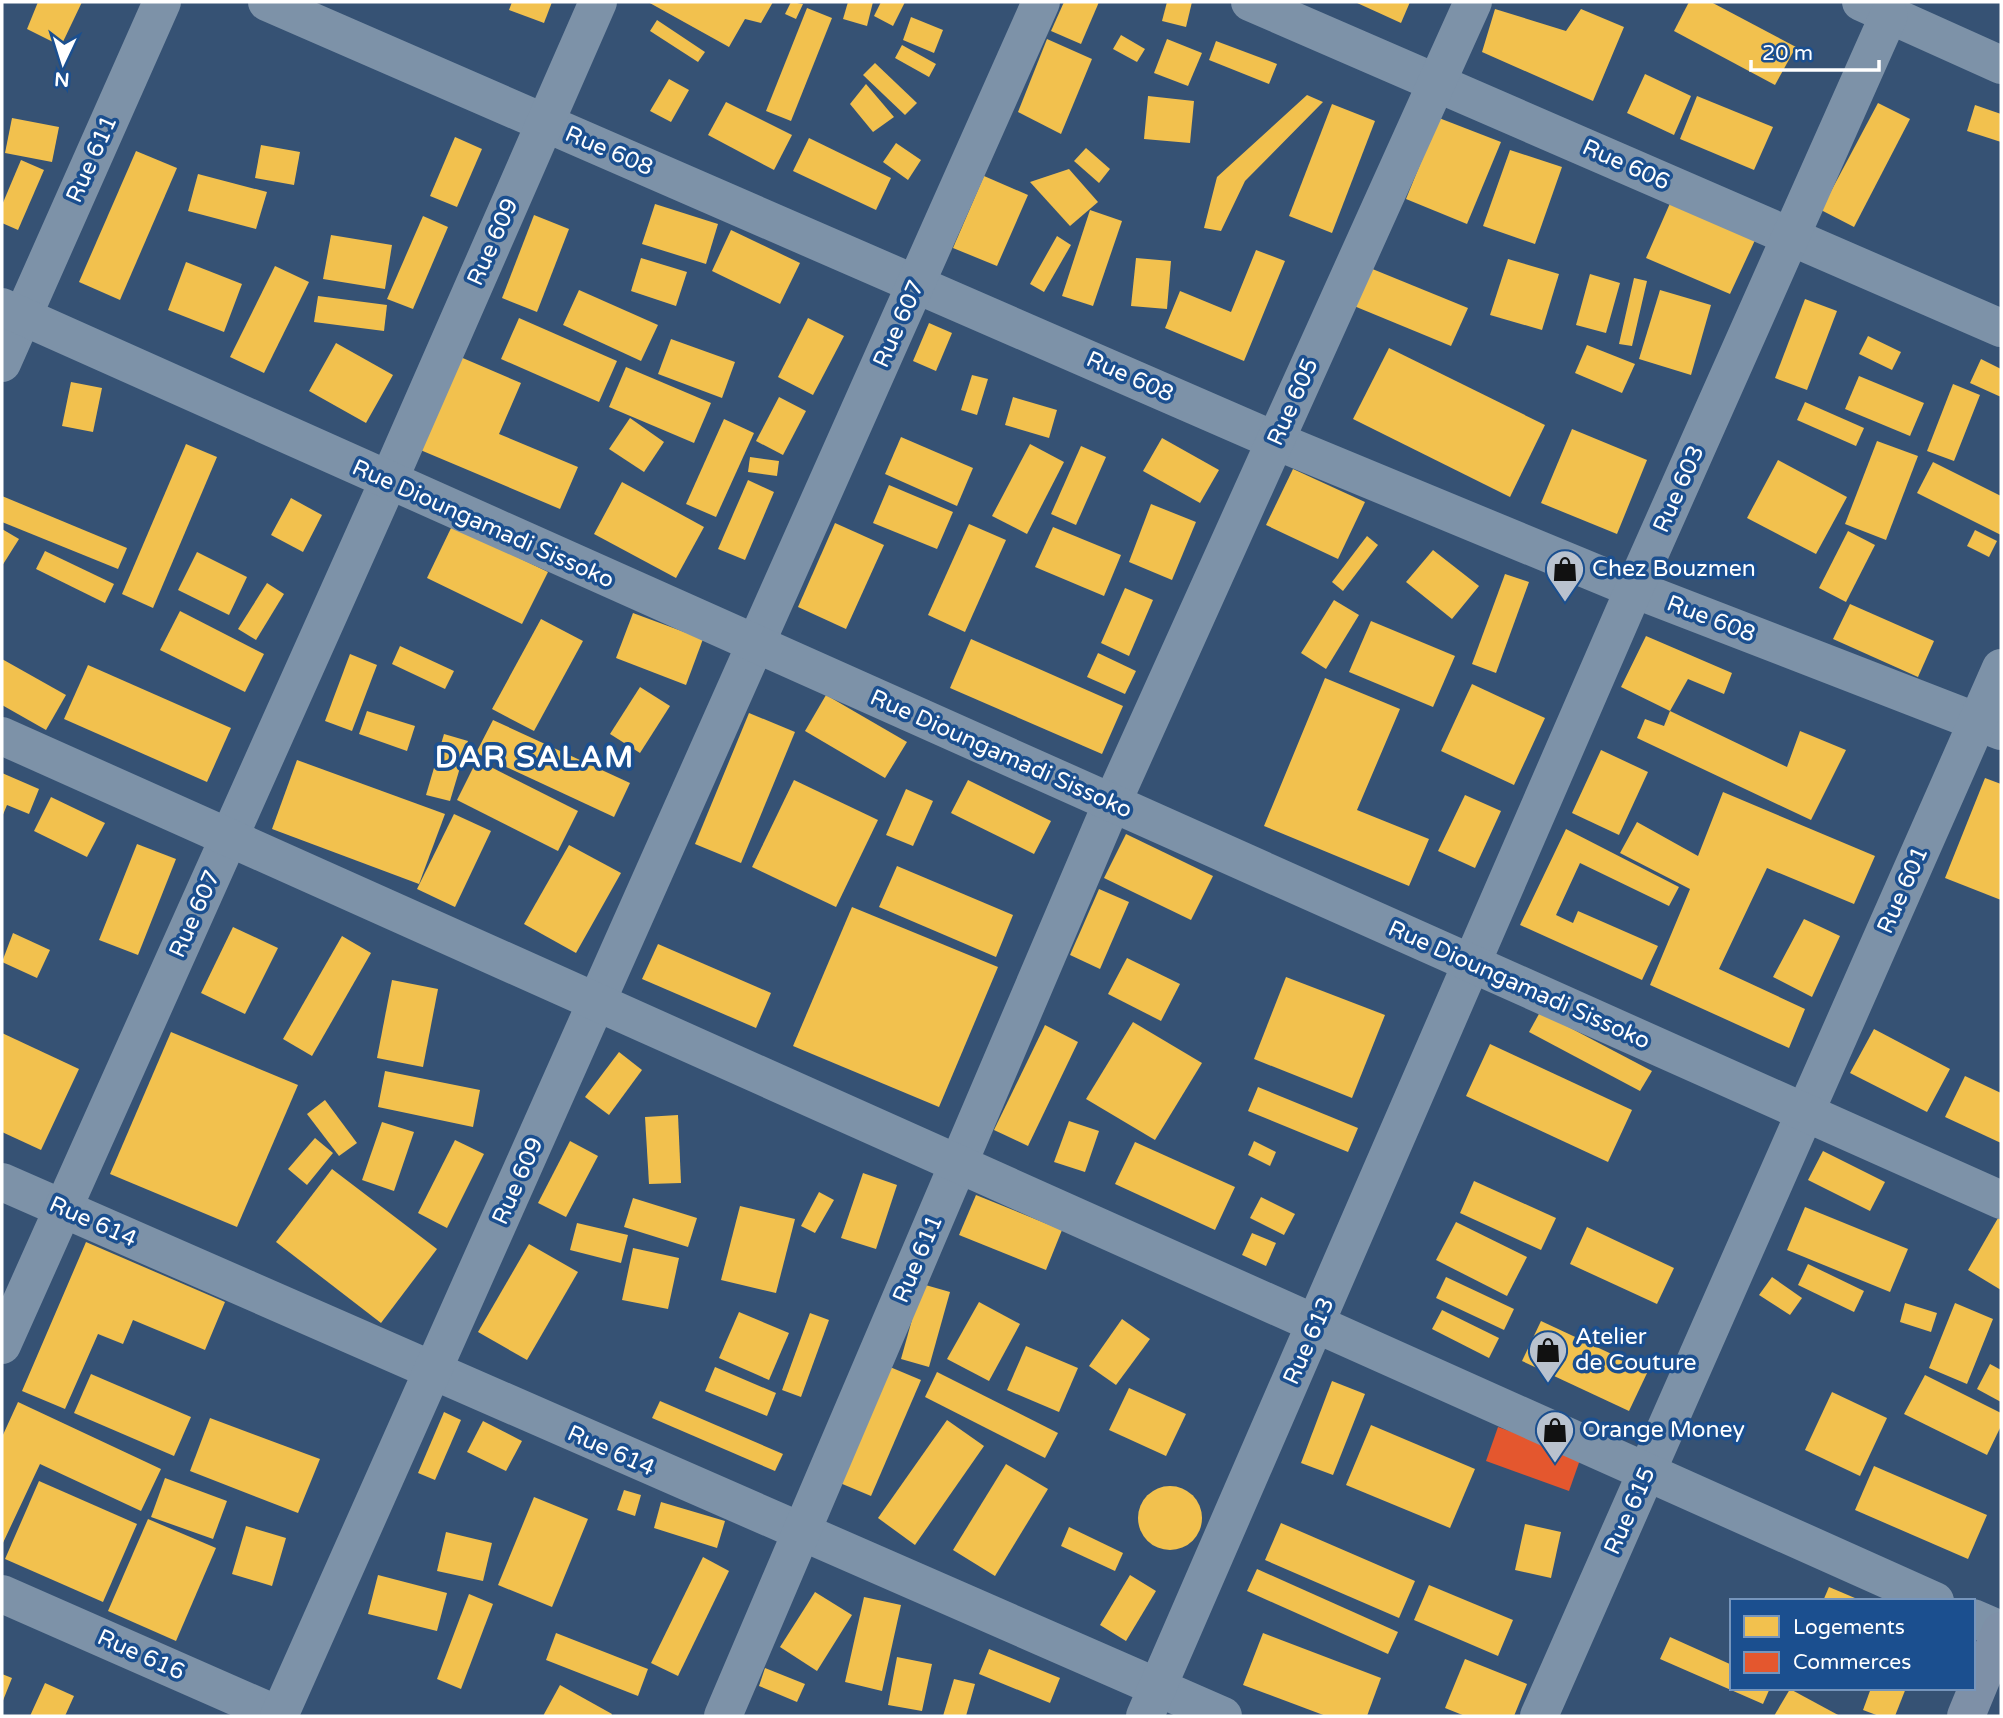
<svg xmlns="http://www.w3.org/2000/svg" width="2003" height="1718" font-family="'Varela Round',sans-serif">
<style>
.homes{fill:#f2c14e}
.shops{fill:#e4572e}
.lines{fill:none;stroke-linecap:round;stroke-linejoin:round}
.minor{stroke:#7d92a8;stroke-width:38}
.tertiary{stroke:#7d92a8;stroke-width:38}
.trunk{stroke:#7e90a7;stroke-width:38}
.labels{text-anchor:middle;dominant-baseline:central;stroke-width:7;stroke-linejoin:round;paint-order:stroke}
.street-label{font-size:23px;fill:#fff;stroke:#1b4f8f}
.poi-label{font-size:23px;fill:#fff;stroke:#1b4f8f;text-anchor:start}
.district-label{font-size:30px;font-weight:bold;letter-spacing:2px;fill:#fff;stroke:#1b4f8f}
</style>
<rect width="100%" height="100%" fill="#365274"/>
<g class="homes">
<polygon points="38,2 82,2 61,46 27,29"/>
<polygon points="512,2 552,2 544,23 509,10"/>
<polygon points="648,2 773,2 761,23 745,19 729,47"/>
<polygon points="791,2 803,4 796,19 785,14"/>
<polygon points="848,2 873,2 867,26 843,19"/>
<polygon points="881,2 905,2 893,26 874,16"/>
<polygon points="1064,2 1099,2 1081,44 1051,31"/>
<polygon points="1167,2 1192,2 1186,27 1162,21"/>
<polygon points="1355,2 1410,2 1401,23"/>
<polygon points="1689,2 1711,2 1796,47 1775,85 1674,31"/>
<polygon points="807,8 832,18 791,121 766,111"/>
<polygon points="1495,9 1566,31 1581,9 1624,27 1593,101 1482,52"/>
<polygon points="911,17 943,30 934,53 903,40"/>
<polygon points="657,20 705,52 698,62 650,31"/>
<polygon points="1121,35 1145,49 1137,62 1113,49"/>
<polygon points="1047,39 1092,59 1061,134 1018,112"/>
<polygon points="1167,39 1202,53 1188,86 1154,73"/>
<polygon points="1216,41 1277,64 1269,84 1209,60"/>
<polygon points="902,45 936,64 929,77 895,58"/>
<polygon points="875,63 917,103 905,115 863,75"/>
<polygon points="1645,74 1691,96 1674,135 1627,113"/>
<polygon points="669,79 689,90 671,122 650,111"/>
<polygon points="866,84 894,117 873,132 850,104"/>
<polygon points="1307,95 1323,102 1245,181 1221,231 1204,228 1217,177"/>
<polygon points="1148,96 1194,101 1190,143 1144,139"/>
<polygon points="1697,96 1773,127 1754,170 1680,139"/>
<polygon points="726,102 792,135 774,170 708,135"/>
<polygon points="1878,103 1910,119 1854,227 1821,210"/>
<polygon points="1332,104 1375,121 1332,233 1289,216"/>
<polygon points="1975,105 2001,114 2001,142 1967,131"/>
<polygon points="12,118 59,127 52,162 5,153"/>
<polygon points="1439,118 1501,142 1467,224 1406,199"/>
<polygon points="455,137 482,149 457,207 430,196"/>
<polygon points="809,138 891,178 876,210 793,171"/>
<polygon points="896,143 921,160 908,180 883,162"/>
<polygon points="261,145 300,152 294,185 255,178"/>
<polygon points="1086,148 1110,169 1099,183 1074,161"/>
<polygon points="1510,150 1562,167 1535,244 1483,226"/>
<polygon points="136,151 177,168 120,300 79,282"/>
<polygon points="21,160 44,170 18,230 2,223 2,205"/>
<polygon points="1069,169 1098,202 1070,226 1030,182"/>
<polygon points="198,174 267,192 256,229 188,211"/>
<polygon points="984,176 1028,195 997,266 953,248"/>
<polygon points="1671,201 1756,238 1730,294 1646,258"/>
<polygon points="655,204 718,224 706,264 642,244"/>
<polygon points="1090,210 1122,221 1093,306 1062,296"/>
<polygon points="534,215 569,229 537,312 502,298"/>
<polygon points="423,216 448,227 413,309 387,299"/>
<polygon points="731,230 800,263 780,304 712,271"/>
<polygon points="331,235 392,245 385,289 323,279"/>
<polygon points="1057,236 1071,245 1044,292 1030,284"/>
<polygon points="1256,250 1285,261 1244,361 1165,328 1180,291 1231,312"/>
<polygon points="641,258 687,272 676,306 631,291"/>
<polygon points="1136,258 1171,261 1167,309 1131,306"/>
<polygon points="1508,259 1559,274 1542,330 1490,315"/>
<polygon points="186,262 242,284 224,332 168,310"/>
<polygon points="275,266 309,282 264,373 230,357"/>
<polygon points="1370,268 1468,308 1451,346 1354,306"/>
<polygon points="1590,274 1620,283 1606,333 1576,325"/>
<polygon points="1634,278 1647,281 1632,346 1619,344"/>
<polygon points="579,290 658,325 641,361 563,325"/>
<polygon points="1660,290 1711,305 1691,375 1639,359"/>
<polygon points="318,296 387,305 384,331 314,322"/>
<polygon points="1805,299 1837,311 1807,390 1775,378"/>
<polygon points="519,318 617,361 599,402 501,359"/>
<polygon points="808,318 844,336 813,395 778,377"/>
<polygon points="929,323 952,333 936,371 913,361"/>
<polygon points="1868,336 1901,352 1892,370 1859,354"/>
<polygon points="671,339 735,362 722,398 658,374"/>
<polygon points="336,343 393,375 366,423 309,391"/>
<polygon points="1587,345 1635,364 1622,393 1575,373"/>
<polygon points="1389,348 1545,425 1510,497 1353,419"/>
<polygon points="458,356 521,383 499,434 578,467 560,509 418,449"/>
<polygon points="1981,359 2001,369 2001,397 1970,383"/>
<polygon points="626,367 711,403 694,443 609,407"/>
<polygon points="972,375 988,379 977,415 961,410"/>
<polygon points="1859,376 1924,403 1910,436 1845,409"/>
<polygon points="71,382 102,388 93,432 62,426"/>
<polygon points="1953,384 1980,395 1954,461 1927,451"/>
<polygon points="779,397 806,411 783,455 756,441"/>
<polygon points="1013,397 1057,410 1049,438 1005,425"/>
<polygon points="1805,402 1864,428 1856,446 1797,420"/>
<polygon points="630,418 664,442 644,472 609,449"/>
<polygon points="724,419 754,433 716,517 686,504"/>
<polygon points="1572,429 1647,460 1617,534 1541,503"/>
<polygon points="901,437 973,468 957,506 885,474"/>
<polygon points="1162,438 1219,470 1200,503 1143,471"/>
<polygon points="1877,441 1918,456 1886,540 1845,524"/>
<polygon points="186,444 217,457 153,608 122,594"/>
<polygon points="1030,444 1064,462 1027,534 992,516"/>
<polygon points="1081,446 1106,457 1076,525 1051,514"/>
<polygon points="750,457 779,461 777,476 748,472"/>
<polygon points="1778,460 1847,497 1816,554 1747,518"/>
<polygon points="1933,462 2001,496 2001,535 1917,493"/>
<polygon points="1293,469 1365,502 1338,559 1266,525"/>
<polygon points="748,480 774,492 745,560 718,549"/>
<polygon points="622,482 704,527 676,578 594,534"/>
<polygon points="889,485 953,512 937,549 873,523"/>
<polygon points="2,496 127,548 118,569 2,522"/>
<polygon points="291,498 322,515 303,552 271,535"/>
<polygon points="1151,504 1196,522 1172,580 1129,562"/>
<polygon points="835,523 884,545 846,629 798,607"/>
<polygon points="969,524 1006,540 965,632 928,615"/>
<polygon points="452,526 548,572 522,624 427,578"/>
<polygon points="1053,527 1121,555 1104,596 1035,567"/>
<polygon points="2,529 19,539 2,566"/>
<polygon points="1975,530 1997,541 1989,557 1967,546"/>
<polygon points="1848,531 1875,545 1846,602 1819,588"/>
<polygon points="1367,536 1378,545 1343,591 1332,582"/>
<polygon points="1433,550 1479,586 1452,619 1406,582"/>
<polygon points="45,551 114,584 105,603 36,569"/>
<polygon points="197,552 247,577 229,615 178,590"/>
<polygon points="1505,574 1529,582 1496,673 1472,664"/>
<polygon points="267,583 284,594 256,640 238,629"/>
<polygon points="1125,588 1153,600 1129,656 1101,643"/>
<polygon points="1334,600 1359,615 1326,669 1301,653"/>
<polygon points="1850,604 1934,641 1918,677 1833,639"/>
<polygon points="180,611 264,654 245,692 160,650"/>
<polygon points="633,613 703,639 686,685 616,658"/>
<polygon points="541,619 583,641 534,731 492,709"/>
<polygon points="1371,621 1455,656 1433,707 1349,672"/>
<polygon points="1646,636 1732,673 1724,694 1688,679 1670,711 1621,687"/>
<polygon points="971,639 1123,706 1102,754 950,688"/>
<polygon points="400,646 454,671 445,689 392,664"/>
<polygon points="1098,653 1136,671 1125,694 1087,677"/>
<polygon points="350,654 377,665 352,731 325,721"/>
<polygon points="2,659 66,695 46,730 2,705"/>
<polygon points="88,665 231,728 207,782 64,719"/>
<polygon points="1325,678 1400,709 1357,810 1429,839 1409,886 1264,826"/>
<polygon points="1472,684 1545,718 1514,785 1441,751"/>
<polygon points="640,687 670,706 640,753 610,734"/>
<polygon points="826,695 907,742 885,778 805,731"/>
<polygon points="367,711 415,726 407,751 359,734"/>
<polygon points="1670,711 1787,767 1800,731 1846,750 1811,820 1637,738 1645,719 1664,726"/>
<polygon points="749,713 795,732 741,863 695,844"/>
<polygon points="493,720 630,783 614,817 476,753"/>
<polygon points="444,734 468,741 450,801 426,795"/>
<polygon points="1601,750 1648,772 1619,835 1572,813"/>
<polygon points="297,760 445,814 419,884 272,829"/>
<polygon points="477,760 578,811 558,851 457,800"/>
<polygon points="2,773 39,789 29,814 7,805 2,817"/>
<polygon points="1985,778 2001,784 2001,900 1945,878"/>
<polygon points="794,780 878,820 836,907 752,867"/>
<polygon points="968,780 1051,821 1034,854 951,813"/>
<polygon points="906,789 933,801 913,846 886,835"/>
<polygon points="1723,792 1875,856 1854,904 1767,868 1719,969 1805,1009 1789,1048 1650,985 1690,889 1620,853 1637,822 1698,856"/>
<polygon points="1465,795 1501,811 1475,868 1438,851"/>
<polygon points="51,797 105,823 87,857 34,831"/>
<polygon points="454,814 491,831 455,907 417,889"/>
<polygon points="1566,829 1679,887 1669,906 1580,863 1556,915 1573,923 1578,911 1658,946 1642,980 1520,925"/>
<polygon points="1126,834 1213,876 1191,920 1104,878"/>
<polygon points="137,844 176,859 138,955 99,940"/>
<polygon points="569,845 621,873 576,953 524,924"/>
<polygon points="897,866 1013,915 996,957 879,907"/>
<polygon points="1099,889 1129,902 1100,969 1070,955"/>
<polygon points="852,907 998,967 939,1107 793,1046"/>
<polygon points="1804,919 1840,936 1812,997 1773,977"/>
<polygon points="233,927 278,948 245,1014 201,993"/>
<polygon points="13,933 50,950 37,978 2,962"/>
<polygon points="342,936 371,953 312,1056 283,1039"/>
<polygon points="658,944 771,993 756,1028 642,979"/>
<polygon points="1127,958 1180,984 1161,1021 1108,994"/>
<polygon points="1286,977 1385,1015 1352,1098 1254,1059"/>
<polygon points="392,980 438,989 423,1067 377,1058"/>
<polygon points="1540,1012 1652,1071 1640,1091 1529,1032"/>
<polygon points="1133,1022 1202,1063 1155,1140 1086,1099"/>
<polygon points="1045,1025 1078,1042 1028,1146 994,1130"/>
<polygon points="1874,1029 1950,1069 1927,1112 1850,1073"/>
<polygon points="171,1032 298,1085 237,1227 110,1174"/>
<polygon points="2,1033 79,1069 41,1150 2,1132"/>
<polygon points="1490,1044 1632,1110 1608,1162 1466,1096"/>
<polygon points="619,1052 642,1070 609,1115 585,1097"/>
<polygon points="385,1071 480,1090 473,1127 378,1107"/>
<polygon points="1965,1076 2001,1093 2001,1143 1945,1117"/>
<polygon points="1258,1087 1358,1128 1348,1152 1248,1111"/>
<polygon points="325,1100 357,1143 339,1156 307,1114"/>
<polygon points="678,1115 681,1183 649,1184 645,1117"/>
<polygon points="1069,1121 1099,1131 1085,1172 1054,1162"/>
<polygon points="382,1122 414,1132 394,1191 362,1180"/>
<polygon points="315,1138 333,1153 307,1185 288,1169"/>
<polygon points="455,1140 484,1154 447,1228 418,1213"/>
<polygon points="570,1141 598,1156 566,1217 538,1203"/>
<polygon points="1254,1141 1276,1152 1270,1166 1248,1155"/>
<polygon points="1135,1142 1235,1187 1215,1230 1115,1184"/>
<polygon points="1823,1151 1885,1182 1870,1211 1808,1180"/>
<polygon points="332,1169 437,1249 381,1323 276,1242"/>
<polygon points="863,1173 897,1185 876,1249 841,1238"/>
<polygon points="1474,1181 1556,1218 1541,1250 1460,1213"/>
<polygon points="819,1192 834,1200 815,1233 801,1226"/>
<polygon points="976,1195 1062,1230 1046,1270 959,1235"/>
<polygon points="1261,1197 1295,1214 1284,1235 1250,1218"/>
<polygon points="633,1198 697,1218 688,1247 624,1227"/>
<polygon points="740,1206 795,1219 776,1293 721,1280"/>
<polygon points="1805,1207 1908,1249 1890,1292 1787,1250"/>
<polygon points="1998,1218 2001,1219 2001,1290 1968,1270"/>
<polygon points="1456,1222 1527,1257 1507,1296 1436,1260"/>
<polygon points="577,1223 628,1235 621,1263 570,1250"/>
<polygon points="1587,1227 1674,1268 1657,1304 1570,1264"/>
<polygon points="1252,1233 1276,1243 1266,1266 1242,1255"/>
<polygon points="86,1242 225,1302 205,1350 133,1320 123,1344 98,1334 65,1409 22,1391"/>
<polygon points="529,1244 578,1272 527,1360 478,1332"/>
<polygon points="633,1248 679,1258 668,1309 622,1300"/>
<polygon points="1808,1264 1864,1291 1854,1312 1798,1285"/>
<polygon points="1446,1277 1514,1309 1504,1330 1436,1298"/>
<polygon points="1772,1277 1802,1298 1790,1315 1759,1295"/>
<polygon points="922,1284 950,1292 929,1367 901,1359"/>
<polygon points="979,1302 1020,1324 989,1381 947,1359"/>
<polygon points="1905,1303 1937,1313 1931,1332 1900,1322"/>
<polygon points="1955,1303 1993,1319 1967,1384 1929,1368"/>
<polygon points="1442,1310 1499,1338 1489,1358 1432,1329"/>
<polygon points="739,1312 789,1333 769,1380 719,1358"/>
<polygon points="810,1313 829,1320 801,1397 782,1390"/>
<polygon points="1122,1319 1150,1339 1116,1385 1089,1366"/>
<polygon points="1541,1321 1648,1371 1629,1411 1522,1361"/>
<polygon points="1026,1346 1078,1368 1059,1412 1007,1390"/>
<polygon points="1990,1364 2001,1370 2001,1402 1977,1389"/>
<polygon points="715,1367 776,1393 767,1416 705,1391"/>
<polygon points="890,1367 921,1380 871,1496 840,1483"/>
<polygon points="937,1372 1058,1433 1045,1458 925,1397"/>
<polygon points="91,1374 191,1417 174,1456 74,1413"/>
<polygon points="1925,1375 2001,1413 2001,1426 1987,1455 1904,1414"/>
<polygon points="1332,1381 1365,1394 1333,1475 1301,1463"/>
<polygon points="1129,1388 1186,1414 1166,1456 1109,1430"/>
<polygon points="1832,1392 1887,1418 1860,1476 1805,1450"/>
<polygon points="660,1401 783,1454 775,1471 652,1418"/>
<polygon points="18,1402 161,1469 141,1511 40,1464 2,1545 2,1437"/>
<polygon points="444,1412 461,1420 435,1480 418,1473"/>
<polygon points="210,1418 320,1459 298,1513 190,1471"/>
<polygon points="947,1420 984,1446 915,1545 878,1518"/>
<polygon points="483,1421 522,1441 506,1471 467,1452"/>
<polygon points="1371,1425 1475,1469 1450,1528 1346,1485"/>
<polygon points="1006,1464 1048,1489 995,1576 953,1550"/>
<polygon points="1874,1466 1987,1515 1968,1559 1855,1510"/>
<polygon points="165,1478 227,1501 213,1539 151,1517"/>
<polygon points="39,1481 137,1524 103,1602 5,1559"/>
<circle cx="1170" cy="1518" r="32"/>
<polygon points="624,1490 641,1495 635,1516 617,1510"/>
<polygon points="534,1497 588,1519 552,1607 498,1585"/>
<polygon points="661,1502 725,1521 717,1548 654,1528"/>
<polygon points="148,1519 216,1548 176,1641 108,1611"/>
<polygon points="1281,1523 1415,1581 1399,1618 1265,1560"/>
<polygon points="1525,1524 1561,1532 1551,1578 1515,1570"/>
<polygon points="246,1526 286,1538 272,1586 232,1574"/>
<polygon points="1069,1527 1123,1553 1115,1571 1061,1546"/>
<polygon points="446,1532 492,1543 483,1581 437,1571"/>
<polygon points="703,1557 729,1571 678,1676 651,1663"/>
<polygon points="1257,1569 1398,1632 1388,1654 1247,1591"/>
<polygon points="378,1575 447,1593 437,1631 368,1614"/>
<polygon points="1130,1575 1156,1591 1126,1641 1100,1625"/>
<polygon points="1429,1585 1513,1620 1498,1656 1414,1620"/>
<polygon points="1829,1587 1862,1601 1823,1601"/>
<polygon points="815,1592 852,1615 817,1671 780,1647"/>
<polygon points="469,1594 493,1604 461,1689 437,1679"/>
<polygon points="864,1597 901,1605 882,1691 845,1682"/>
<polygon points="556,1633 648,1669 638,1696 546,1660"/>
<polygon points="1263,1633 1381,1678 1367,1716 1326,1716 1243,1685"/>
<polygon points="1670,1637 1732,1665 1732,1688 1770,1688 1763,1704 1660,1659"/>
<polygon points="989,1649 1060,1678 1050,1703 979,1674"/>
<polygon points="897,1657 932,1664 922,1711 888,1705"/>
<polygon points="1465,1659 1527,1684 1514,1716 1465,1716 1445,1708"/>
<polygon points="765,1668 805,1684 797,1702 759,1686"/>
<polygon points="2,1674 12,1678 2,1703"/>
<polygon points="954,1679 975,1684 966,1716 943,1716"/>
<polygon points="45,1683 74,1696 65,1716 30,1716"/>
<polygon points="560,1685 612,1714 611,1716 543,1716"/>
<polygon points="1871,1688 1906,1688 1895,1716 1879,1716 1863,1710"/>
<polygon points="1790,1689 1840,1716 1774,1716"/>
</g>
<polygon class="shops" points="1498,1427 1581,1457 1569,1491 1486,1461"/>
<g class="lines">
<g class="minor">
<polyline points="267,2 1276,441 1634,589 2001,731"/>
<polyline points="1250,2 2001,328"/>
<polyline points="1861,2 2001,65"/>
<polyline points="2,363 162,2"/>
<polyline points="2,1182 1223,1716"/>
<polyline points="2,1345 388,482 598,2"/>
<polyline points="2,1594 280,1716"/>
<polyline points="279,1716 1041,2"/>
<polyline points="723,1716 1112,803 1473,2"/>
<polyline points="1145,1716 1634,589 1889,15"/>
<polyline points="1539,1716 2001,668"/>
</g>
<g class="tertiary">
<polyline points="2,307 2001,1200"/>
<polyline points="2,736 1935,1601"/>
<polyline points="1973,1618 2001,1630"/>
</g>
<polyline class="trunk" points="1966,1716 2001,1631"/>
</g>
<defs>
<g id="shop-pin" transform="scale(2.0125)"><path d="M0 17L-7.5 6A9.5 9.5 0 1 1 7.5 6Z" fill="#b9c2ce" stroke="#1b4f8f"/><path d="M-5-2.5h2.3a2.7 3.5 0 0 1 5.4 0H5L5.5 6h-11ZM-1.5-2.5h3a1.5 2.3 0 0 0-3 0Z" fill="#111"/></g>
</defs>
<g fill-rule="evenodd">
<use href="#shop-pin" x="1565" y="569"/>
<use href="#shop-pin" x="1548" y="1350"/>
<use href="#shop-pin" x="1555" y="1430"/>
</g>
<g class="labels">
<g class="street-label">
<text transform="translate(609 151) rotate(23)">Rue 608</text>
<text transform="translate(92 159) rotate(-66)">Rue 611</text>
<text transform="translate(1626 165) rotate(24)">Rue 606</text>
<text transform="translate(493 242) rotate(-66)">Rue 609</text>
<text transform="translate(899 324) rotate(-66)">Rue 607</text>
<text transform="translate(1130 377) rotate(24)">Rue 608</text>
<text transform="translate(1293 402) rotate(-66)">Rue 605</text>
<text transform="translate(1679 489) rotate(-66)">Rue 603</text>
<text transform="translate(483 524) rotate(24)">Rue Dioungamadi Sissoko</text>
<text transform="translate(1711 619) rotate(21)">Rue 608</text>
<text transform="translate(1001 754) rotate(24)">Rue Dioungamadi Sissoko</text>
<text transform="translate(1903 890) rotate(-66)">Rue 601</text>
<text transform="translate(195 914) rotate(-66)">Rue 607</text>
<text transform="translate(1519 985) rotate(24)">Rue Dioungamadi Sissoko</text>
<text transform="translate(518 1181) rotate(-66)">Rue 609</text>
<text transform="translate(93 1222) rotate(24)">Rue 614</text>
<text transform="translate(918 1259) rotate(-67)">Rue 611</text>
<text transform="translate(1309 1341) rotate(-66)">Rue 613</text>
<text transform="translate(611 1451) rotate(24)">Rue 614</text>
<text transform="translate(1630 1511) rotate(-66)">Rue 615</text>
<text transform="translate(141 1655) rotate(24)">Rue 616</text>
</g>
<g class="poi-label">
<text x="1592" y="569">Chez Bouzmen</text>
<text x="1575" y="1337">Atelier<tspan x="1575" dy="26">de Couture</tspan></text>
<text x="1582" y="1430">Orange Money</text>
</g>
<g class="district-label">
<text x="535" y="757">DAR SALAM</text>
</g>
</g>
<rect width="2003" height="1718" fill="none" stroke="#ffffff" stroke-width="7"/>
<rect x="1730" y="1599" width="245" height="91" fill="#1b4f8f" stroke="#7695bc" stroke-width="2"/>
<rect x="1744" y="1616" width="35" height="21" fill="#f2c14e" stroke="#7695bc" stroke-width="2"/>
<text x="1793" y="1634" font-size="21" fill="#ffffff">Logements</text>
<rect x="1744" y="1652" width="35" height="21" fill="#e4572e" stroke="#7695bc" stroke-width="2"/>
<text x="1793" y="1669" font-size="21" fill="#ffffff">Commerces</text>
<g transform="translate(63 63) rotate(184)" stroke="#1b4f8f" stroke-width="5" paint-order="stroke">
<path d="M0-5L12 26L0 18L-12 26Z" fill="#ffffff"/>
<text y="-10" font-size="19" font-weight="bold" text-anchor="middle" fill="#ffffff">N</text>
</g>
<path d="M1751 60v10h128v-10" fill="none" stroke="#ffffff" stroke-width="3.5"/>
<text x="1762" y="60" font-size="21" fill="#ffffff" stroke="#1b4f8f" stroke-width="5" paint-order="stroke">20 m</text>
</svg>
